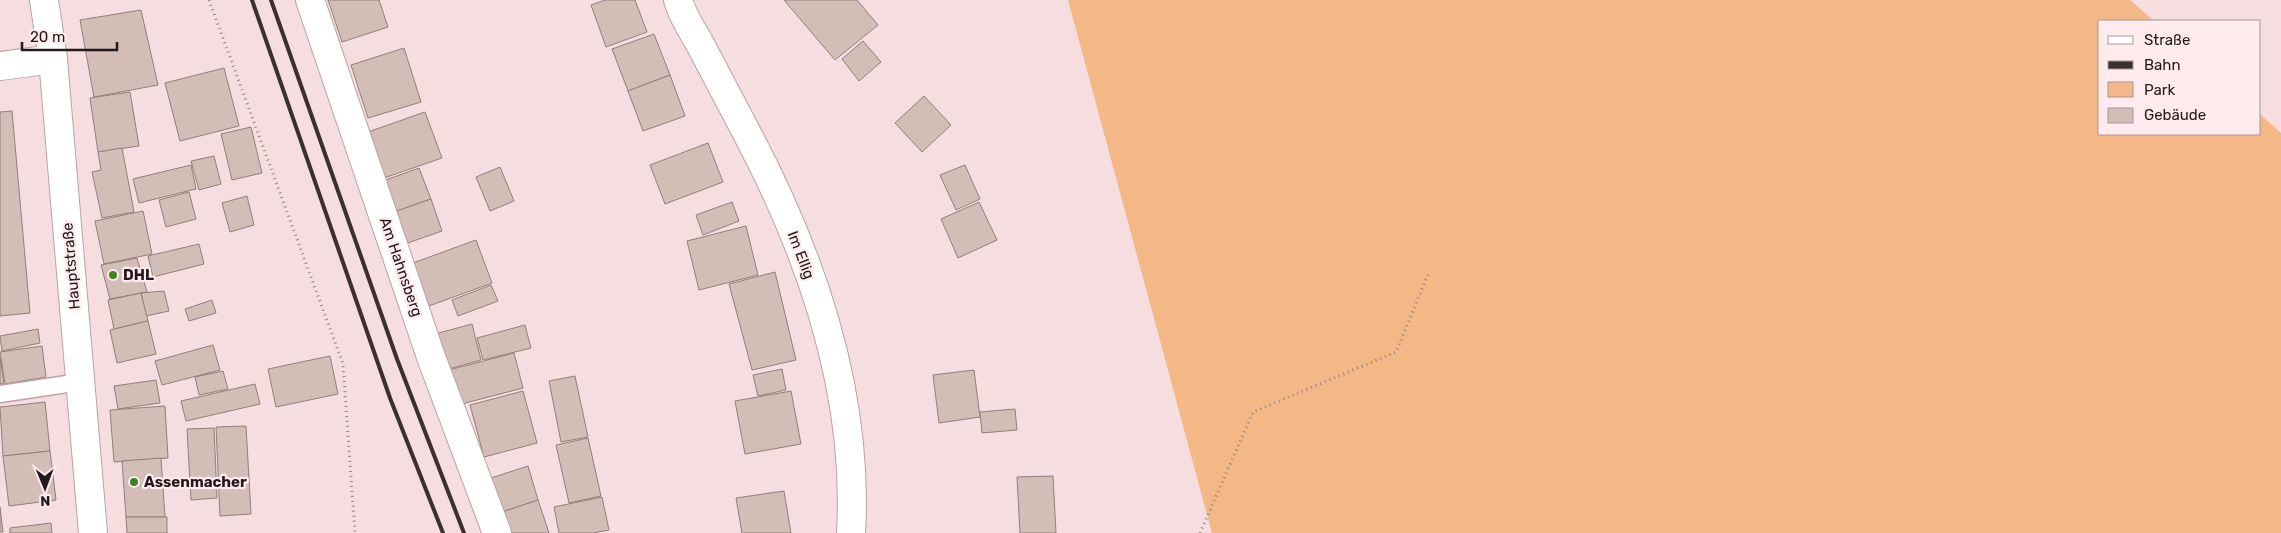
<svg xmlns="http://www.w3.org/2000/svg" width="2281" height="533" font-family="Rubik,sans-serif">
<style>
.green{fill:#f3b886}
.building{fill:#d3bdb7;stroke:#937e79}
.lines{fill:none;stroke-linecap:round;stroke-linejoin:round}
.lane-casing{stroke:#b9a3a5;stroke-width:19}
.street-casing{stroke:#b9a3a5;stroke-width:30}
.secondary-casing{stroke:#b9a3a5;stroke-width:30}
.path{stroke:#928284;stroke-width:3;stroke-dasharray:1 4;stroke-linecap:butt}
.lane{stroke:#fff;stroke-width:16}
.street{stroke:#fff;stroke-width:28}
.secondary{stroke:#fff;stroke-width:28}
.rail{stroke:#3a3031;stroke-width:4}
.poi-dot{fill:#3e8326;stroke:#ffebee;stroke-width:2}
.labels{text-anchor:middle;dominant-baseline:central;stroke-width:4.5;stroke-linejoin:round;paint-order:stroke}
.street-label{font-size:15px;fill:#21191a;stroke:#ffebee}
.poi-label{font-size:15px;font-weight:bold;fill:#21191a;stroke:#ffebee;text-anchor:start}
</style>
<rect width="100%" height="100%" fill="#f5dde0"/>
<polygon class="green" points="1068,0 2130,0 2154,21 2100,21 2100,134 2260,134 2260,114 2281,133 2281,533 1212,533"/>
<g class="building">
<polygon points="328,0 379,0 388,27 342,42"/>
<polygon points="605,0 635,0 647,32 606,47 591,5"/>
<polygon points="784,0 857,0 878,25 835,60"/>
<polygon points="141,10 158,85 94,97 80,20"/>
<polygon points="654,34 670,75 628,91 612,49"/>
<polygon points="863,41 881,62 859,81 842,59"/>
<polygon points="404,48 421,102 368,118 351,65"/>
<polygon points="224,68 239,126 180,141 165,83"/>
<polygon points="670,75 685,116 643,131 628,91"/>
<polygon points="130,92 139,146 98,152 90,98"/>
<polygon points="924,96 951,125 922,152 895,123"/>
<polygon points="12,111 30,313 0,316 0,112"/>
<polygon points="425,112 442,158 384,178 368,132"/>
<polygon points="251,127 262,173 232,180 221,134"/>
<polygon points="708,143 723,182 665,204 650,165"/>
<polygon points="122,148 134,212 102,218 92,172 101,170 98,152"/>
<polygon points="214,156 221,184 199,190 191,161"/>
<polygon points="191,165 196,189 139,203 133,179"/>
<polygon points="965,165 980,199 956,210 940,175"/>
<polygon points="500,167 514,201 490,211 476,177"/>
<polygon points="419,168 431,199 391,213 380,182"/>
<polygon points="189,192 196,219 166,227 159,200"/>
<polygon points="247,196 254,225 230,232 222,203"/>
<polygon points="431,199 442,231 402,245 391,213"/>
<polygon points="732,202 739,221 703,235 696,215"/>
<polygon points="979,202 997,240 958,258 941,219"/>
<polygon points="143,211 152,254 104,264 95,221"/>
<polygon points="746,226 758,275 699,290 687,241"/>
<polygon points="476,240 492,283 429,306 413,263"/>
<polygon points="199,244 204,264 153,277 148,256"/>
<polygon points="137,258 147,292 110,299 101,265"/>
<polygon points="775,272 796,360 752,370 729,284"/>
<polygon points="491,285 498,301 458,316 452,300"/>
<polygon points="164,291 169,311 146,316 141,293"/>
<polygon points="141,293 148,321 114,329 108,300"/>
<polygon points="212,300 216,313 189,321 185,309"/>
<polygon points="148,321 156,354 117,363 110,330"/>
<polygon points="472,324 481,360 445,370 435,334"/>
<polygon points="525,325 531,348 483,360 477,338"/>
<polygon points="38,329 40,343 2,351 0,336"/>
<polygon points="213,345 220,370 162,385 155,361"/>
<polygon points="42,346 46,377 5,384 0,352"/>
<polygon points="514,353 523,388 458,405 449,370"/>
<polygon points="330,356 338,394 276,407 268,369"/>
<polygon points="0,358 4,383 0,384"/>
<polygon points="782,369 786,390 758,396 753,375"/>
<polygon points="974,370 980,417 939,423 933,375"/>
<polygon points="223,371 228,389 199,395 195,377"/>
<polygon points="575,376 588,437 561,442 549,381"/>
<polygon points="156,380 160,403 118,409 114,386"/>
<polygon points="255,384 260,404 186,421 181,401"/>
<polygon points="523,391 537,443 484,457 470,405"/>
<polygon points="791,391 801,444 745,454 735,401"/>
<polygon points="45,402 50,451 3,456 0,407"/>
<polygon points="165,406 168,458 114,462 110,410"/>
<polygon points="1015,409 1017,430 982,433 980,412"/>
<polygon points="246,426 251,514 220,516 216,427"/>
<polygon points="214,428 217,498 191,500 187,429"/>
<polygon points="588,438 601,496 569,503 556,445"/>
<polygon points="50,451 56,500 9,506 3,456"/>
<polygon points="161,458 165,517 126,517 122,461"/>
<polygon points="528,466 538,500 499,513 488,479"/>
<polygon points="1053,476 1056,533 1020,533 1017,477"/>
<polygon points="784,491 791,533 742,533 736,498"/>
<polygon points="602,497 609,530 593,533 559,533 554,507"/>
<polygon points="538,500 549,533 505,533 499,513"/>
<polygon points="0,507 3,532 0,532"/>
<polygon points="126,517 167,517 167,533 127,533"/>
<polygon points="51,523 52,533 10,533 10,528"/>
</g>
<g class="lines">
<g class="lane-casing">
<polyline id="lane" points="0,394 80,382"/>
</g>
<g class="street-casing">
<g id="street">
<polyline points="44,0 53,59 93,533"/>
<polyline points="310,0 431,357 497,533"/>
<polyline points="0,66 53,59"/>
</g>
</g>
<g class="secondary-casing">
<path id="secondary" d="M 678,0 C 682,15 692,30 700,44 C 717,76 734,109 751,141 C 813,260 859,397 851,533"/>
</g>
<g class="path">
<polyline points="209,0 343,364 355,533"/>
<polyline points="1200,533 1253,412 1396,352 1429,272"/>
</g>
<use href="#lane" class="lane"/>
<use href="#street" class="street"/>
<use href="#secondary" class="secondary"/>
<g class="rail">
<polyline points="252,0 390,398 443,533"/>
<polyline points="271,0 397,359 464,533"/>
</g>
</g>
<g class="poi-dot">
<circle cx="113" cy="275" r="5"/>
<circle cx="134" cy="482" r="5"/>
</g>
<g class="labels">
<g class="street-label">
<text transform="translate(801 255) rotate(69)">Im Ellig</text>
<text transform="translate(71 266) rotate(-95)">Hauptstraße</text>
<text transform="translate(401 267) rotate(71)">Am Hahnsberg</text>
</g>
<g class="poi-label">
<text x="123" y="275">DHL</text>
<text x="144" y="482">Assenmacher</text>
</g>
</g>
<rect x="2098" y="20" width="162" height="115" fill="#ffebee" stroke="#a69799"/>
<rect x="2108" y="36" width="25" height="8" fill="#ffffff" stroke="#a69799"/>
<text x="2144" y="45" font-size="15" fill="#21191a">Straße</text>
<rect x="2108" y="61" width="25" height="8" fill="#3a3031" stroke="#a69799"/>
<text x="2144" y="70" font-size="15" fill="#21191a">Bahn</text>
<rect x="2108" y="82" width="25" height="15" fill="#f3b886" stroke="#a69799"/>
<text x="2144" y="95" font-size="15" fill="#21191a">Park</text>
<rect x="2108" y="108" width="25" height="15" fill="#d3bdb7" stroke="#a69799"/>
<text x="2144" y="120" font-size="15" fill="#21191a">Gebäude</text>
<g transform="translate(45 488) rotate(179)" stroke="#ffebee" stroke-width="4" paint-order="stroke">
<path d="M0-4L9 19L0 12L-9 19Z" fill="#21191a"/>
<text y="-8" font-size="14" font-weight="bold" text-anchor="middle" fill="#21191a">N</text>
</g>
<path d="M22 42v8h95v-8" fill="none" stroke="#21191a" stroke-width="2.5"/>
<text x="30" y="42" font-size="15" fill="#21191a" stroke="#ffebee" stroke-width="4" paint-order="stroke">20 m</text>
</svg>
